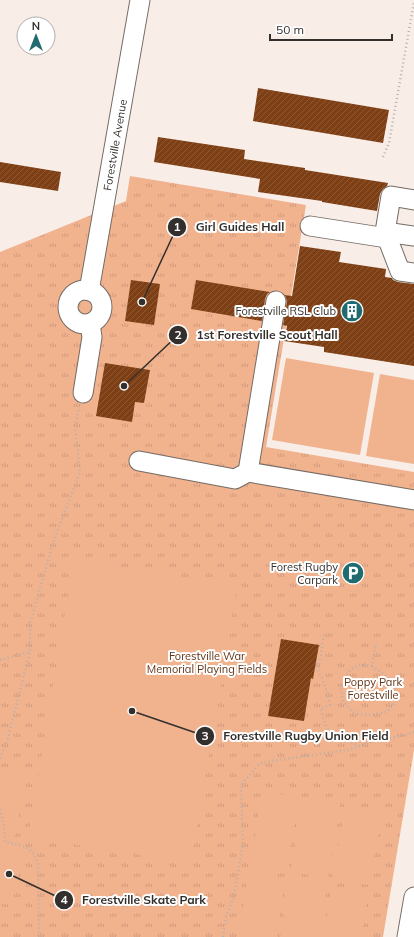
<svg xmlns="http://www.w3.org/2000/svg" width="414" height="937" font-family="Mulish,sans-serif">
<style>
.grass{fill:url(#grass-tufts)}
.pitch{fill:#f1b28e}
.building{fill:url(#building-hatch)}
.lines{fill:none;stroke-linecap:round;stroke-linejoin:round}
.minor-casing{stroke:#756b65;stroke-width:21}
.path{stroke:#b9b0aa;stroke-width:2.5;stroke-dasharray:1 3;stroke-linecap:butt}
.minor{stroke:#fff;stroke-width:19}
.labels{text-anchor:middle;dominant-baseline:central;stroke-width:4;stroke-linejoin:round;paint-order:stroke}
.street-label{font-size:11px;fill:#332f2c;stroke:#fff}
.poi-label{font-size:11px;fill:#332f2c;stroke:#fff;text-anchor:end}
.park-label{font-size:11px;fill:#613315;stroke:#fff}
.leader{fill:none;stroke:#332f2c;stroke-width:1.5}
.callout-dot{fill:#332f2c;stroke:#fff;stroke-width:1.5}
.mark-label{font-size:12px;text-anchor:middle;font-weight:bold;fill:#fff}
.callout-label{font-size:12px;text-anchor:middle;font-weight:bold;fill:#332f2c;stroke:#fff;stroke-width:4;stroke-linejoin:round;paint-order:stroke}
</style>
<defs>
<pattern id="grass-tufts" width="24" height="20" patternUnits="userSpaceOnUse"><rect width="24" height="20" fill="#f1b28e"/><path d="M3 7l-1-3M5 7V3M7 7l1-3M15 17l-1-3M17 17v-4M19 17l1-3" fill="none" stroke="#cf997b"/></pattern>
<pattern id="building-hatch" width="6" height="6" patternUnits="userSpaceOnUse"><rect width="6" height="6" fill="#7e3f14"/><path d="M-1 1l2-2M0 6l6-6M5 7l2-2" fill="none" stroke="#8c5936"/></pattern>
</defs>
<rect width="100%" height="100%" fill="#f9eee7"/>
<polygon class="grass" points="130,176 306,205 266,447 414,472 414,750 383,937 0,937 0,252 126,201"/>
<g class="pitch">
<polygon points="286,358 374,373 360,455 272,440"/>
<polygon points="380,374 414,380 414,464 366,456"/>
<polygon points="74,559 237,586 191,863 28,837"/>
<polygon points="0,768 28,773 13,842 24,845 12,905 0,903"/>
<polygon points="262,791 299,797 286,871 250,865"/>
<polygon points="303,798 340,804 328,878 291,872"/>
<polygon points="345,805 382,811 369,885 333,879"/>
<polygon points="249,872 286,878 276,937 238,937"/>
<polygon points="290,879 327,884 318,937 280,937"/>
<polygon points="332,886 368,892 361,937 323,937"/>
</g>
<g class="building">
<polygon points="258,88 389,110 383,143 253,121"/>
<polygon points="158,137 245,150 244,159 305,168 305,170 388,183 387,186 383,189 380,194 377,211 322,202 322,201 258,192 260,179 154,162"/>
<polygon points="0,162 61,172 58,191 0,182"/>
<polygon points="300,246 341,252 339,262 386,269 385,277 392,278 393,280 398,282 414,284 414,366 324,352 324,347 284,341 287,326 283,325 287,302 286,297 284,295 292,296"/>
<polygon points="131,280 160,284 154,325 125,321"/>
<polygon points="196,280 270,292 267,294 265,299 262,321 191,309"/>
<polygon points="105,363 150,370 144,403 135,402 132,422 96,416"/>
<polygon points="281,639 319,645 313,679 311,678 304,721 268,716"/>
</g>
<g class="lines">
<g class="minor-casing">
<g id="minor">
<polyline points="414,200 391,196 385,232 400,271 414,273"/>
<polyline points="310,226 387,238"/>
<polyline points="385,232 414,236"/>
<circle cx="85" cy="307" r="17"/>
<polyline points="89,291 140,0"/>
<polyline points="83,393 92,337 90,324"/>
<polyline points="139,461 235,479 248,472 414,500"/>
<polyline points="248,472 276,301"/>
<polyline points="407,937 414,897"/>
</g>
</g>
<g class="path">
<polyline points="383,157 389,143 414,2"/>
<path d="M 324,635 L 318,672 C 325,682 327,693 330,705 L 321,708 C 322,716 325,728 332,734 C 336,738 353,743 359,746"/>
<polyline points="0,660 30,652"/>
<path d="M 372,666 C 388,677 394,680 396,701 L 388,711 L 381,713 L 370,715 L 357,714 L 350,709 L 343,701 L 341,686 L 347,674 L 353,668 L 359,665 L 372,666 L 376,643"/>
<polyline points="0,758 6,745 30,652 30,623 55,537 80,472 75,426 79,409"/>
<path d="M 0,809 L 4,826 L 5,842 C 20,845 32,845 38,863 L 39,937"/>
<polyline points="223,937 226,917 234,897 243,842 241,792 241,785 259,764 271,761 348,750 368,743 385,739 406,735 414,732"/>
</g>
<use href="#minor" class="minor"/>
</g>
<defs>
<g id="building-disc" transform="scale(1.15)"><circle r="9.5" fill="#1f6b70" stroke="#fff"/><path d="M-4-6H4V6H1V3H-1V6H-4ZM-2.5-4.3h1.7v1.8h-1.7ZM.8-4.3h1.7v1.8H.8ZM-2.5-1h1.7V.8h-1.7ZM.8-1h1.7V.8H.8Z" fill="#fff"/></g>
<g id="parking-disc" transform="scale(1.15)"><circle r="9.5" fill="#1f6b70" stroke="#fff"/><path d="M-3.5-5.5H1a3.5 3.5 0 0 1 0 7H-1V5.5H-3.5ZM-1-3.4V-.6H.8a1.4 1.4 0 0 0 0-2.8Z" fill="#fff"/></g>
</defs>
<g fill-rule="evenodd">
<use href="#building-disc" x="352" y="311"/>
<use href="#parking-disc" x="353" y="573"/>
</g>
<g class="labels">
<g class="street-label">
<text transform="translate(115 145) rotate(-80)">Forestville Avenue</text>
</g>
<g class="poi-label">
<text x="336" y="311">Forestville RSL Club</text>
<text x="338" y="567">Forest Rugby<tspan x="338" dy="13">Carpark</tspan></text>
</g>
<g class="park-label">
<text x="207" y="656">Forestville War<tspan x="207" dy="13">Memorial Playing Fields</tspan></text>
<text x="373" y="682">Poppy Park<tspan x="373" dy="13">Forestville</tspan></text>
</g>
</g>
<path class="leader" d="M142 302L177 227M124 386L178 335M132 711L205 736M9 874L64 900"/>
<g class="callout-dot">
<circle cx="142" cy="302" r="4"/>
<circle cx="124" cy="386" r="4"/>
<circle cx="132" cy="711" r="4"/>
<circle cx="9" cy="874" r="4"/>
<circle cx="177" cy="227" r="10"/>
<circle cx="178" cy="335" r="10"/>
<circle cx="205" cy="736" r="10"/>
<circle cx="64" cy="900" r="10"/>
</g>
<g class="mark-label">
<text x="177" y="231">1</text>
<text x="178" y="339">2</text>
<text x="205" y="740">3</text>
<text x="64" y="904">4</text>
</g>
<g class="callout-label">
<text x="240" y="231">Girl Guides Hall</text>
<text x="267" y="339">1st Forestville Scout Hall</text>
<text x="306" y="740">Forestville Rugby Union Field</text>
<text x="144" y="904">Forestville Skate Park</text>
</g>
<g transform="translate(36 36)"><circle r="19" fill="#ffffff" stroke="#adacab"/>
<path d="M0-3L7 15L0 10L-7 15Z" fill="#1f6b70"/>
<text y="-6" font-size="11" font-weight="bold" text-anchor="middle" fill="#332f2c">N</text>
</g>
<path d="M270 34v6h122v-6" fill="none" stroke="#332f2c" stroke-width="2"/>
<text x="276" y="34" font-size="12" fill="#332f2c" stroke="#ffffff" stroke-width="3" paint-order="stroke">50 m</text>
</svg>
